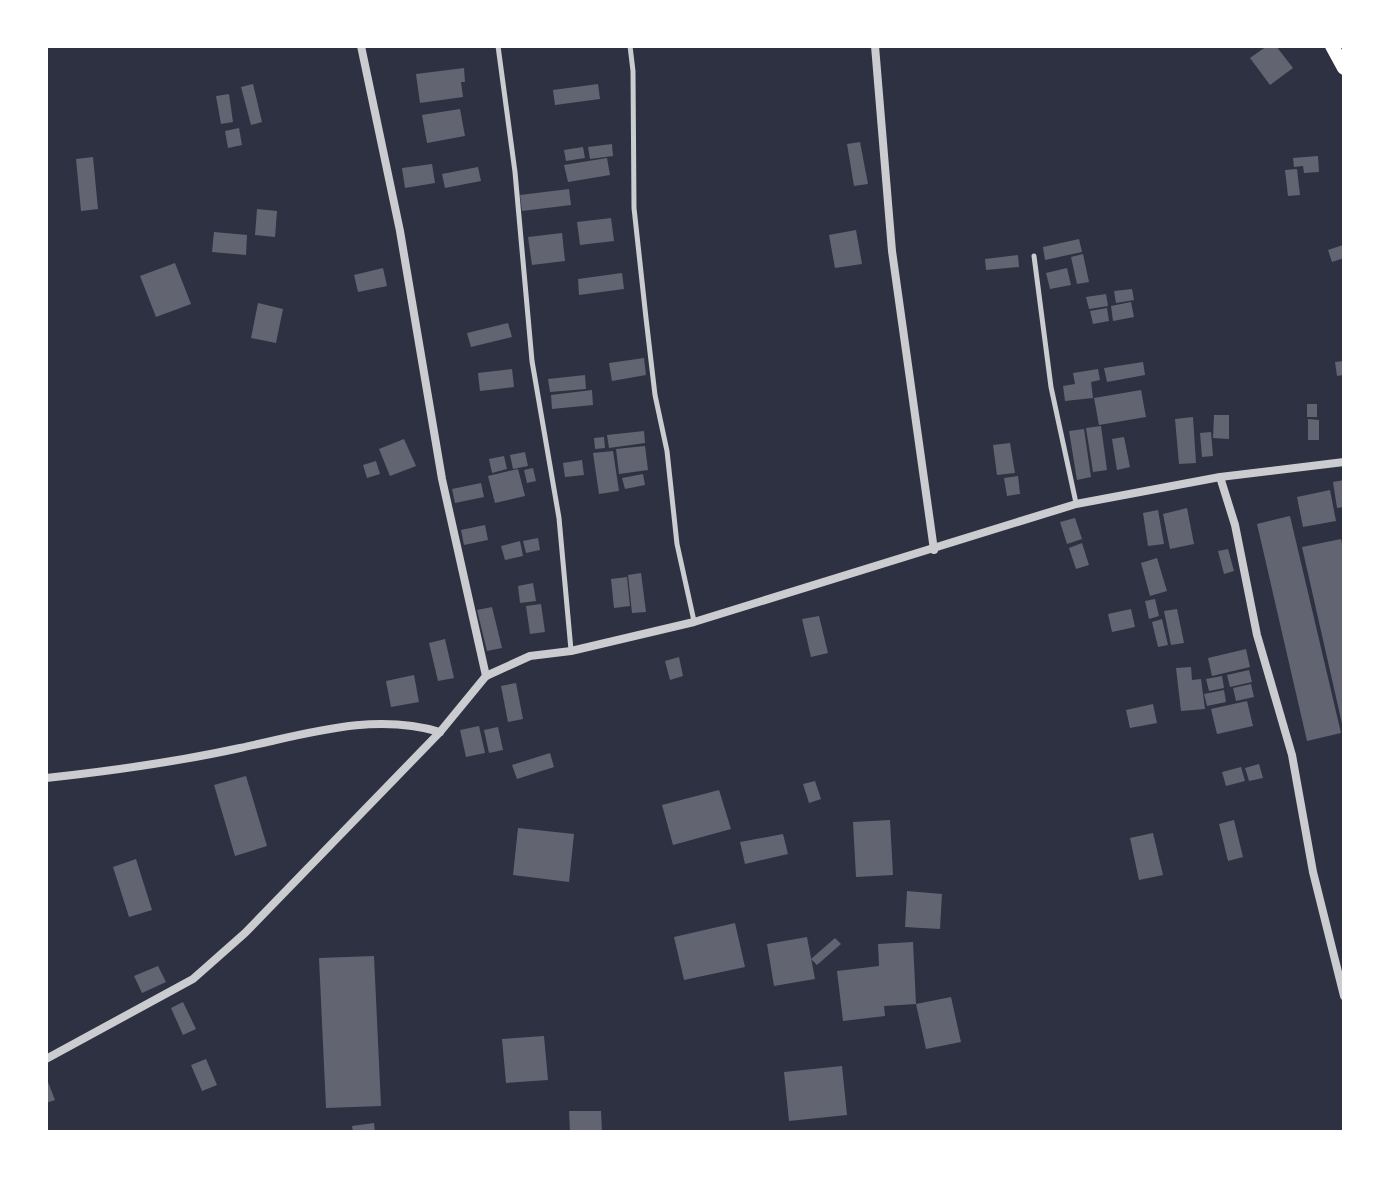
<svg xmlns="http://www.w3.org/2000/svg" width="1390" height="1178" font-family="Signika,sans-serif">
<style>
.building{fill:#626471}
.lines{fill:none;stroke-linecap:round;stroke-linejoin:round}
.service{stroke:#caccd0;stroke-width:5}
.minor{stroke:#caccd0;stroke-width:8}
.secondary{stroke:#fff;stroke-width:14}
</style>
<rect width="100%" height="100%" fill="#2d3142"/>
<g class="building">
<polygon points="1267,46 1276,46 1293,68 1270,85 1250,58"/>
<polygon points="464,68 465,82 461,82 463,97 420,103 416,74"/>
<polygon points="253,84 262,122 251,125 241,87"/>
<polygon points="598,84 600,99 555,105 553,90"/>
<polygon points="229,94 233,122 221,124 216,96"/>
<polygon points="460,109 465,136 427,143 422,115"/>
<polygon points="239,128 242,145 228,148 225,131"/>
<polygon points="860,142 868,184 854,186 847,144"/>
<polygon points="612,144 613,156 590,159 588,147"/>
<polygon points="583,147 585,158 566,161 564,150"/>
<polygon points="1318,156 1319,172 1304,173 1303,166 1294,167 1293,158"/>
<polygon points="93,157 98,209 81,211 76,159"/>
<polygon points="607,158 610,175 568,182 564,165"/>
<polygon points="432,164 435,183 405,188 402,168"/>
<polygon points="478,167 481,181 445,188 442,174"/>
<polygon points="1297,169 1300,195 1288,196 1285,170"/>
<polygon points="569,189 571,205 522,211 520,195"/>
<polygon points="257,209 277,211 275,237 255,235"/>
<polygon points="611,218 614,241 580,245 577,222"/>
<polygon points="856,230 862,264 835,268 829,235"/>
<polygon points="214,232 247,235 246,255 212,252"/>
<polygon points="562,233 565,261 532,265 528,237"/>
<polygon points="1079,239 1082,252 1045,260 1043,247"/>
<polygon points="1343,245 1344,258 1332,262 1328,250"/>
<polygon points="1083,254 1089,282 1077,284 1071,257"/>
<polygon points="1018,255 1019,267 986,270 985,259"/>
<polygon points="175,263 191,304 156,317 140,276"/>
<polygon points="383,268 387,286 358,292 354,275"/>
<polygon points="1067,268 1071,285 1050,289 1046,273"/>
<polygon points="622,273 624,289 579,295 578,279"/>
<polygon points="1132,289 1134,300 1116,303 1114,291"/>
<polygon points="1106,294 1108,306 1089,309 1086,297"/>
<polygon points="1131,302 1134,317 1113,321 1111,306"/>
<polygon points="258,303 283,309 276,343 251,338"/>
<polygon points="1107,308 1109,321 1093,324 1090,311"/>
<polygon points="508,323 512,337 471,347 467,333"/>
<polygon points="644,358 646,375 612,381 609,363"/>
<polygon points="1344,361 1344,375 1337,376 1335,362"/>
<polygon points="1143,362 1145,375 1107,382 1104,368"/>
<polygon points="512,369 514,387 480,391 478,373"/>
<polygon points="1098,369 1100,380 1091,382 1093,398 1065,401 1063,386 1075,384 1073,373"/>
<polygon points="585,375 586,389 550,392 548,379"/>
<polygon points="592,390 593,405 552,409 551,395"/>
<polygon points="1141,390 1146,417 1099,425 1094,398"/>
<rect x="1307" y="404" width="10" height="13"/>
<polygon points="1214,415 1229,415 1229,439 1213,438"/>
<polygon points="1193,417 1196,463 1179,464 1175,419"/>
<polygon points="1308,419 1319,420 1319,440 1308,440"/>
<polygon points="1101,426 1107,470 1093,472 1086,428"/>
<polygon points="1084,429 1091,477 1077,480 1069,431"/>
<polygon points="644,431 645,443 609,448 607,435"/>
<polygon points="1211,432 1213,456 1202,457 1200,433"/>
<polygon points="604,437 605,448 595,449 594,438"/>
<polygon points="1124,437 1130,467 1117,470 1112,439"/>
<polygon points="404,439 416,466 390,476 379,449"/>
<polygon points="1010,443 1015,473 997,475 993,445"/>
<polygon points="645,446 648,470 619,474 616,449"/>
<polygon points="613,451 619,491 599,494 593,453"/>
<polygon points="525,452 528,466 513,469 510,455"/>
<polygon points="504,456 507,469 492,473 489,459"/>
<polygon points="582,460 584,475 565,477 563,463"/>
<polygon points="376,461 380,474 367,478 363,465"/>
<polygon points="533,468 536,481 527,483 524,470"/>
<polygon points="518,469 525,496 495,503 488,476"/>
<polygon points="643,474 645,485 625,489 622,478"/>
<polygon points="1018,476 1020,494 1007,496 1004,478"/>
<polygon points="1344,480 1344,507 1337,508 1333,482"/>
<polygon points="481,483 484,497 455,503 452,489"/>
<polygon points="1330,490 1336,521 1303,527 1297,497"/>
<polygon points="1187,508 1194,544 1170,549 1163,514"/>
<polygon points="1158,510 1164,544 1148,546 1143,513"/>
<polygon points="1290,516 1341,733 1307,741 1257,524"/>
<polygon points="1075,518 1082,539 1067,544 1060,522"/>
<polygon points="485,525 488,540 464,545 461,530"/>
<polygon points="538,538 540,550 526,553 523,541"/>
<polygon points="1341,539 1344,552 1343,728 1302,547"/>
<polygon points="520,541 523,556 505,560 501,546"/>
<polygon points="1082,543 1089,565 1076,569 1069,548"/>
<polygon points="1228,549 1234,571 1224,574 1218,551"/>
<polygon points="1157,558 1167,591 1150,596 1141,563"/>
<polygon points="641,573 646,612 632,613 628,575"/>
<polygon points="627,577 630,606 614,608 611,579"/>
<polygon points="533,583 536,601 520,603 518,586"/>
<polygon points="1155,599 1159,616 1149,619 1145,601"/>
<polygon points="541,604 545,632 530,634 526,606"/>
<polygon points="492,607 502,648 487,651 477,610"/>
<polygon points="1131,609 1135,627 1112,632 1108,614"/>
<polygon points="1177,609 1184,643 1171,645 1164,611"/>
<polygon points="819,616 828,653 811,657 802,619"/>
<polygon points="1162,619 1168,645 1158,647 1152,622"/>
<polygon points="445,639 454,678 438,681 429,643"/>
<polygon points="1246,649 1250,667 1212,676 1208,658"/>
<polygon points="679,657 683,676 670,680 665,661"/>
<polygon points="1191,667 1192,680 1201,679 1205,709 1181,711 1176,668"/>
<polygon points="1249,670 1252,682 1230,687 1227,675"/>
<polygon points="414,675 419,702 391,707 386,681"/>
<polygon points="1222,676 1224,688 1209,691 1206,679"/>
<polygon points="516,683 523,719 508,722 501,686"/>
<polygon points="1251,684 1254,697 1236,701 1233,688"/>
<polygon points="1224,690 1226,702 1207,706 1204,694"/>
<polygon points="1247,701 1253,726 1217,734 1211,709"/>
<polygon points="1153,704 1157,723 1130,728 1126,710"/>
<polygon points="479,726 485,753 466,757 460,730"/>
<polygon points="498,727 503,750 489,753 484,730"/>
<polygon points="550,753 554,767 517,779 512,765"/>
<polygon points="1259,764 1263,778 1249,781 1245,768"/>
<polygon points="1241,767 1245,781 1226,786 1222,772"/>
<polygon points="246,776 267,846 235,856 214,785"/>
<polygon points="815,781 821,799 809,803 803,784"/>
<polygon points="719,790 731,829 673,845 662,805"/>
<polygon points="890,820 893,875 856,877 853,822"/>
<polygon points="1234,820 1243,857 1228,861 1219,824"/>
<polygon points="518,828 574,834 569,882 513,875"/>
<polygon points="1153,833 1163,875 1139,880 1130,838"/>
<polygon points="783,834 788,854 745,864 740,842"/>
<polygon points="136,859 152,910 129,917 113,867"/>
<polygon points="907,891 942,894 940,929 905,927"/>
<polygon points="735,923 745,967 684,980 674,937"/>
<polygon points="807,937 815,979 774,986 767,944"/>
<polygon points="835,938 841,944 817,965 811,959"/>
<polygon points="913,942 916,1004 951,997 961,1042 926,1049 916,1004 884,1006 885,1016 843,1021 837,971 879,966 878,944"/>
<polygon points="374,956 381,1106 326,1108 319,958"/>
<polygon points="158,966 166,982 142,993 134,976"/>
<polygon points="183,1002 196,1029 183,1035 171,1008"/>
<polygon points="544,1036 548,1080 506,1083 502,1039"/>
<polygon points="206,1059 217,1085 202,1091 191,1065"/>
<polygon points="842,1066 847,1115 789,1121 784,1072"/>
<polygon points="46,1077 55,1100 46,1103"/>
<polygon points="569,1111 601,1111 602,1132 570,1132"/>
<polygon points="374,1123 375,1132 353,1132 352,1126"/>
</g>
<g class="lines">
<g class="service">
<polyline points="498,46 515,172 532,361 559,518 571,650"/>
<polyline points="630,46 633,71 634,208 646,318 655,395 667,451 677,544 694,621"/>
<polyline points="1034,256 1051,387 1076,503"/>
</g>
<g class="minor">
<polyline points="361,46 400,231 442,479 486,676"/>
<polyline points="875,46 892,251 934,550"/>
<polyline points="1220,477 1235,525 1257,635 1292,755 1313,872 1344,996"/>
<path d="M 46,778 C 111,771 176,762 240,748 C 307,734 373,712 440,732"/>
<polyline points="46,1059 193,979 245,933 440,732 486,676 530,656 571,651 694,622 1076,504 1220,477 1344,462"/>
</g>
<polyline class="secondary" points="1332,46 1344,68"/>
</g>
<rect width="1390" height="1178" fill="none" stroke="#ffffff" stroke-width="96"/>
</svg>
